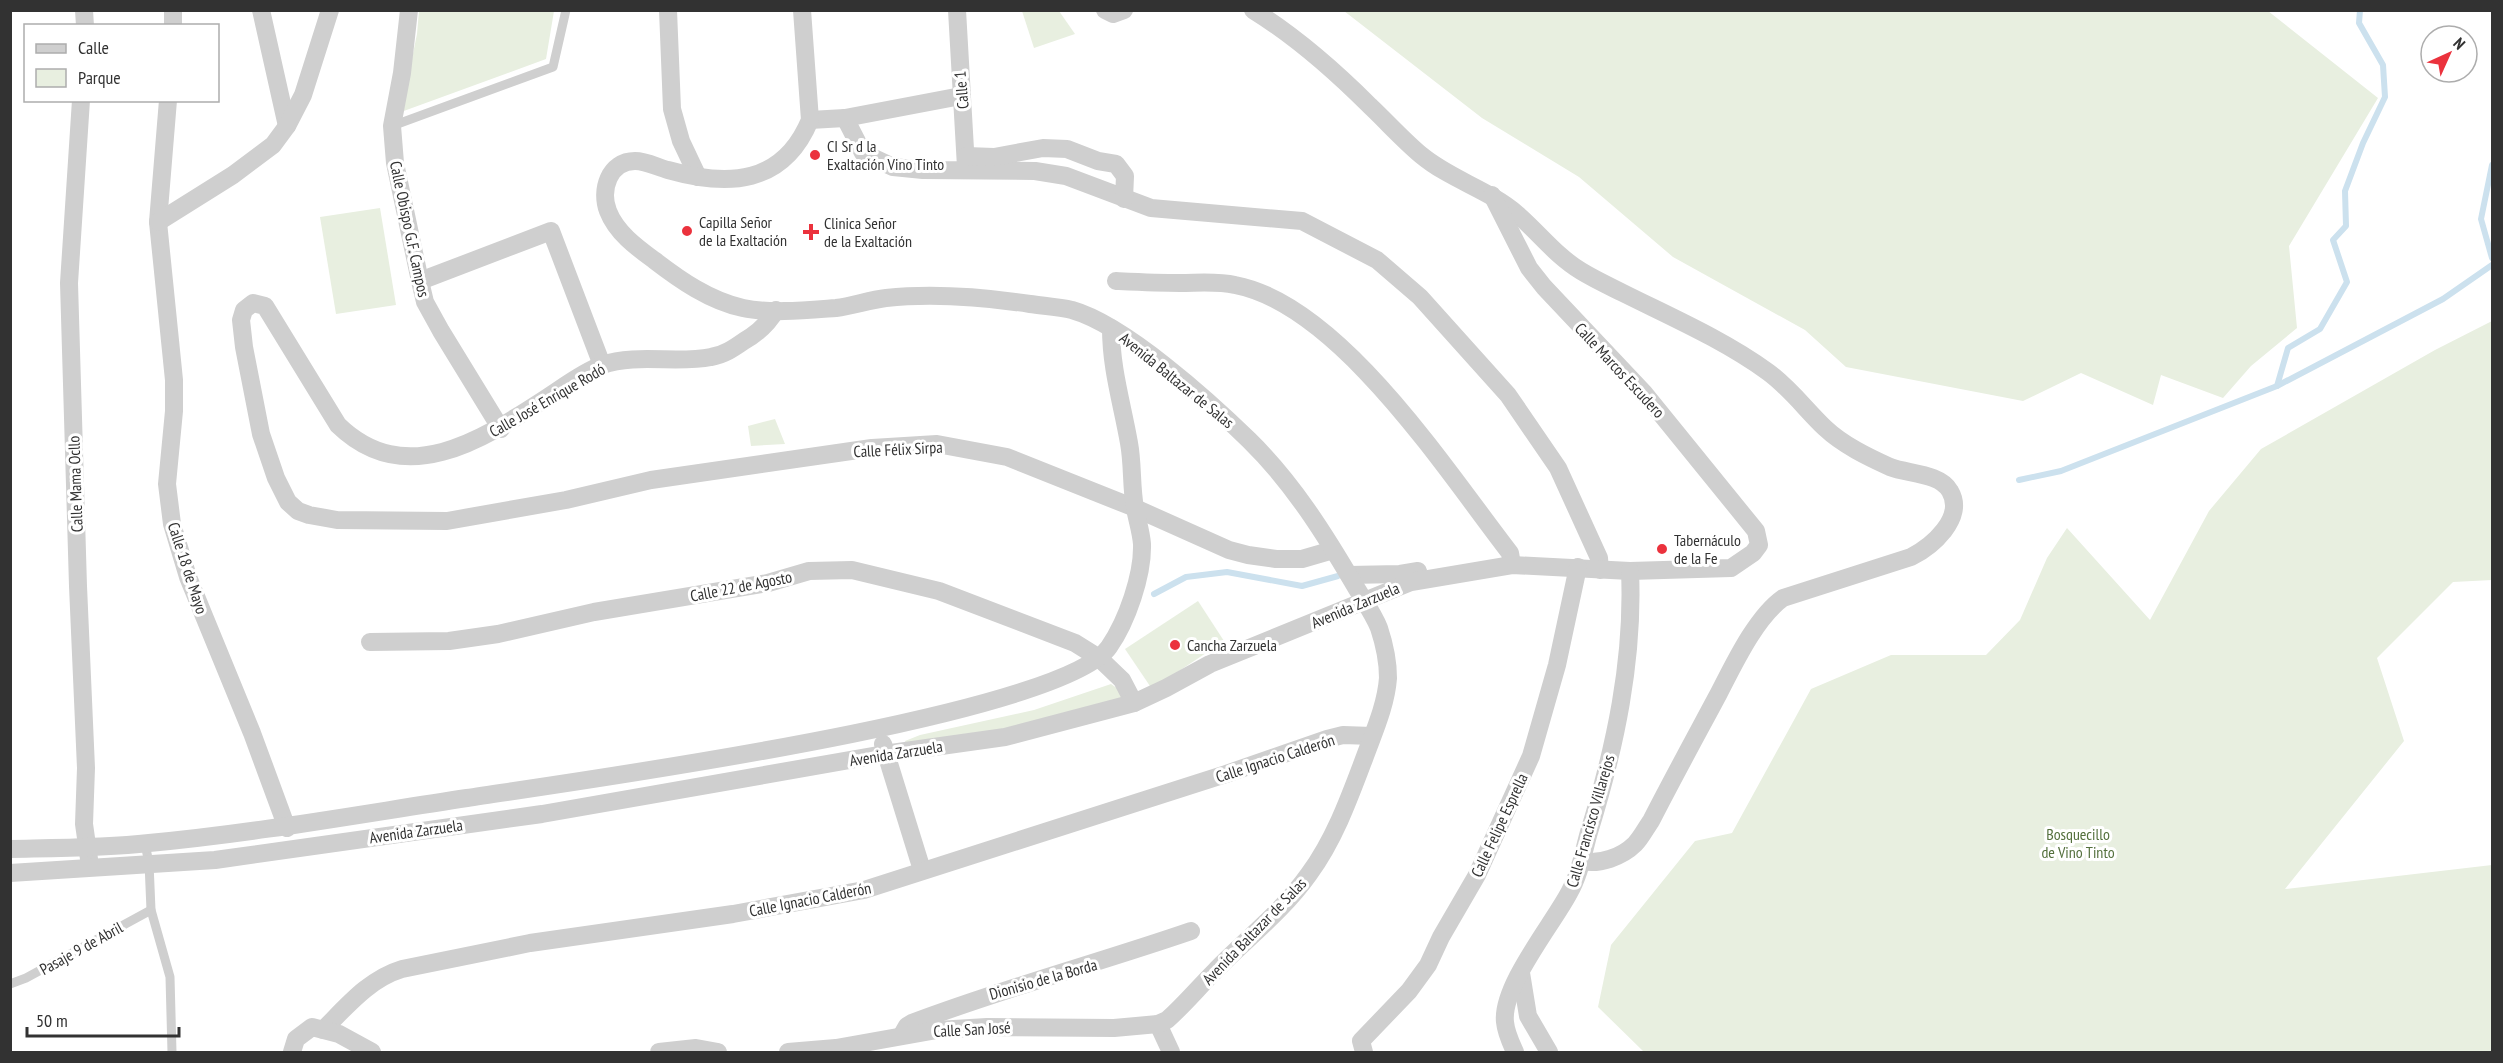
<svg xmlns="http://www.w3.org/2000/svg" width="2503" height="1063" font-family="'PT Sans Narrow',sans-serif">
<style>
.green{fill:#e8efe0}
.lines{fill:none;stroke-linecap:round;stroke-linejoin:round}
.stream{stroke:#cce1ee;stroke-width:6}
.lane{stroke:#cfcfcf;stroke-width:9}
.street{stroke:#cfcfcf;stroke-width:18}
.poi-dot{fill:#eb323d;stroke:#fff;stroke-width:2}
.labels{text-anchor:middle;dominant-baseline:central;stroke-width:6;stroke-linejoin:round;paint-order:stroke}
.street-label{font-size:16px;fill:#323232;stroke:#fff}
.poi-label{font-size:16px;fill:#323232;stroke:#fff;text-anchor:start}
.park-label{font-size:16px;fill:#54703d;stroke:#fff}
</style>
<rect width="100%" height="100%" fill="#fff"/>
<g class="green">
<polygon points="419,11 554,11 546,59 401,112 417,34"/>
<polygon points="1022,11 1059,11 1075,34 1034,48"/>
<polygon points="1344,11 2268,11 2378,98 2289,246 2297,328 2251,366 2223,398 2161,375 2153,405 2081,373 2023,401 1846,367 1805,330 1673,257 1579,177 1482,118"/>
<polygon points="380,208 396,305 336,314 320,217"/>
<polygon points="2492,321 2492,580 2453,582 2377,658 2404,741 2285,889 2492,865 2492,1052 1644,1052 1598,1007 1611,945 1695,841 1732,833 1811,689 1891,655 1986,655 2020,620 2047,558 2067,528 2150,620 2209,511 2261,449 2435,350"/>
<polygon points="775,419 785,444 751,446 748,426"/>
<polygon points="1198,601 1224,641 1152,689 1125,649"/>
<polygon points="1111,684 1121,691 1121,701 1112,706 907,750 905,741 920,735 1034,710"/>
</g>
<g class="lines">
<g class="stream">
<polyline points="2492,165 2481,219 2492,258"/>
<polyline points="2277,386 2288,348 2320,329 2347,282 2333,240 2346,226 2345,191 2363,143 2385,97 2383,65 2359,23 2360,10"/>
<polyline points="2019,480 2061,471 2277,386 2443,299 2492,265"/>
<polyline points="1154,594 1186,577 1227,572 1302,586 1338,576"/>
</g>
<g class="lane">
<polyline points="392,126 553,67 566,10"/>
<polyline points="145,844 149,863 151,910 170,977 172,1052"/>
<polyline points="10,984 26,978 151,910"/>
</g>
<g class="street">
<polyline points="84,10 85,26"/>
<polyline points="173,10 173,26"/>
<polyline points="261,10 287,126"/>
<polyline points="409,10 402,73 392,126 395,163 420,281 425,302 441,331 501,429"/>
<polyline points="668,10 672,109 681,141 698,177"/>
<polyline points="957,10 966,167"/>
<polyline points="1105,10 1113,14 1124,10"/>
<path d="M 1253,10 C 1295,36 1335,71 1370,106 C 1387,122 1403,140 1421,155 C 1451,180 1488,189 1517,214 C 1539,233 1556,256 1581,271 C 1594,279 1609,286 1623,293 C 1671,317 1724,340 1768,372 C 1790,388 1806,410 1825,428 C 1843,445 1868,457 1890,467 C 1908,474 1940,473 1950,491 C 1966,518 1931,547 1911,557 L 1783,598 C 1756,617 1734,664 1719,693 C 1696,736 1673,778 1651,821 C 1646,828 1641,838 1635,844 C 1622,857 1599,865 1582,861"/>
<polyline points="81,100 69,283 78,586 86,768 84,824 89,859"/>
<polyline points="168,100 158,222 174,380 174,411 167,484 172,524 188,577 252,733 287,828"/>
<polyline points="845,118 863,153 893,167 923,170 1035,171 1066,176 1151,208 1302,221 1377,260 1420,297 1508,395 1558,468 1599,558 1600,570"/>
<polyline points="810,120 845,118 961,96"/>
<polyline points="966,156 994,157 1043,148 1067,149 1098,161 1116,164 1125,176 1124,199"/>
<polyline points="158,222 233,175 273,145 287,126 303,95 330,10"/>
<polyline points="420,281 551,231 602,365"/>
<path d="M 1116,281 C 1138,282 1159,283 1180,283 C 1198,283 1217,281 1235,285 C 1340,305 1447,472 1510,553 L 1512,565"/>
<path d="M 776,310 C 768,324 758,333 744,341 C 734,348 724,355 711,357 C 676,364 637,353 602,365 C 585,371 566,385 551,395 C 486,437 407,492 338,425 L 265,306 L 253,303 L 244,310 L 241,320 L 244,347 L 261,434 L 276,478 L 288,502 L 298,511 L 309,515 L 337,520 L 447,521 L 566,500 L 651,480 L 872,448 L 937,444 L 1007,457 L 1135,508 L 1229,550 L 1248,555 L 1276,559 L 1302,559 L 1333,550"/>
<polyline points="1349,575 1400,574 1418,571"/>
<polyline points="370,642 449,641 498,634 594,612 768,583 809,571 852,570 939,591 1075,643 1099,658 1122,680 1134,703"/>
<polyline points="883,744 922,870"/>
<path d="M 10,849 C 57,848 103,848 149,843 C 256,833 361,814 467,798 C 570,782 1062,716 1109,647 C 1127,621 1143,575 1142,544 C 1141,531 1137,520 1135,508 C 1131,487 1133,464 1129,443 C 1122,403 1111,369 1111,328"/>
<polyline points="10,873 215,860 542,814 884,754 1005,737 1134,703 1166,688 1210,664 1411,582 1512,565 1630,571 1731,568 1753,553 1759,545 1756,531 1644,393 1544,287 1529,268 1492,195"/>
<polyline points="1521,973 1528,1016 1549,1052"/>
<polyline points="1158,1024 1171,1052"/>
<path d="M 323,1030 C 347,1006 369,979 402,969 L 530,943 L 733,914 L 864,890 L 1226,774 L 1327,739 L 1343,735 L 1372,736"/>
<path d="M 903,1033 L 907,1026 L 912,1023 C 1004,988 1098,963 1191,931"/>
<polyline points="292,1052 296,1039 312,1027 339,1034 372,1052"/>
<polyline points="659,1052 696,1048 718,1052"/>
<path d="M 788,1052 L 836,1048 L 937,1030 L 987,1027 L 1114,1028 L 1158,1024 L 1167,1020 C 1184,1005 1198,988 1215,971 C 1246,939 1283,911 1309,874 C 1334,840 1349,799 1364,759 C 1373,734 1386,706 1388,678 C 1388,662 1384,643 1379,628 C 1373,613 1362,598 1354,584 C 1324,533 1292,482 1249,440 C 1209,401 1125,325 1072,310 C 1059,307 1044,306 1030,304 C 983,297 933,293 886,298 C 869,300 853,306 836,308 C 809,310 769,314 743,308 C 710,301 680,280 654,260 C 636,247 616,232 608,211 C 600,190 609,161 635,161 C 646,161 657,167 668,170 C 728,187 783,185 810,120 L 802,10"/>
<polyline points="1364,1052 1361,1041 1409,991 1428,965 1441,937 1477,875 1531,756 1557,665 1578,567"/>
<path d="M 1515,1052 C 1511,1043 1506,1033 1505,1022 C 1501,987 1552,925 1569,893 C 1580,874 1583,853 1589,832 C 1615,748 1634,660 1630,571"/>
</g>
</g>
<g class="poi-dot">
<circle cx="815" cy="155" r="6"/>
<circle cx="687" cy="231" r="6"/>
<path d="M808 223h6v6h6v6h-6v6h-6v-6h-6v-6h6z"/>
<circle cx="1662" cy="549" r="6"/>
<circle cx="1175" cy="645" r="6"/>
</g>
<g class="labels">
<g class="street-label">
<text transform="translate(961 90) rotate(-95)">Calle 1</text>
<text transform="translate(410 229) rotate(78)">Calle Obispo G.F. Campos</text>
<text transform="translate(1620 370) rotate(47)">Calle Marcos Escudero</text>
<text transform="translate(1177 380) rotate(39)">Avenida Baltazar de Salas</text>
<text transform="translate(547 400) rotate(-30)">Calle José Enrique Rodó</text>
<text transform="translate(898 449) rotate(-3)">Calle Félix Sirpa</text>
<text transform="translate(75 484) rotate(-92)">Calle Mama Ocllo</text>
<text transform="translate(188 568) rotate(72)">Calle 18 de Mayo</text>
<text transform="translate(741 586) rotate(-11)">Calle 22 de Agosto</text>
<text transform="translate(1355 605) rotate(-23)">Avenida Zarzuela</text>
<text transform="translate(896 753) rotate(-9)">Avenida Zarzuela</text>
<text transform="translate(1275 758) rotate(-18)">Calle Ignacio Calderón</text>
<text transform="translate(1590 821) rotate(-74)">Calle Francisco Villarejos</text>
<text transform="translate(1499 825) rotate(-65)">Calle Felipe Esprella</text>
<text transform="translate(416 831) rotate(-8)">Avenida Zarzuela</text>
<text transform="translate(810 899) rotate(-11)">Calle Ignacio Calderón</text>
<text transform="translate(1254 931) rotate(-46)">Avenida Baltazar de Salas</text>
<text transform="translate(81 948) rotate(-29)">Pasaje 9 de Abril</text>
<text transform="translate(1043 979) rotate(-16)">Dionisio de la Borda</text>
<text transform="translate(972 1029) rotate(-3)">Calle San José</text>
</g>
<g class="poi-label">
<text x="827" y="146">CI Sr d la<tspan x="827" dy="18">Exaltación Vino Tinto</tspan></text>
<text x="699" y="222">Capilla Señor<tspan x="699" dy="18">de la Exaltación</tspan></text>
<text x="824" y="223">Clinica Señor<tspan x="824" dy="18">de la Exaltación</tspan></text>
<text x="1674" y="540">Tabernáculo<tspan x="1674" dy="18">de la Fe</tspan></text>
<text x="1187" y="645">Cancha Zarzuela</text>
</g>
<g class="park-label">
<text x="2078" y="834">Bosquecillo<tspan x="2078" dy="18">de Vino Tinto</tspan></text>
</g>
</g>
<rect width="2503" height="1063" fill="none" stroke="#323232" stroke-width="24"/>
<rect x="24" y="24" width="195" height="78" fill="#ffffff" stroke="#adadad" stroke-width="1.5"/>
<rect x="36" y="44" width="30" height="9" fill="#cfcfcf" stroke="#adadad" stroke-width="1.5"/>
<text x="78" y="54" font-size="18" fill="#323232">Calle</text>
<rect x="36" y="69" width="30" height="18" fill="#e8efe0" stroke="#adadad" stroke-width="1.5"/>
<text x="78" y="84" font-size="18" fill="#323232">Parque</text>
<g transform="translate(2449 54) rotate(45)"><circle r="28" fill="#ffffff" stroke="#adadad" stroke-width="1.5"/>
<path d="M0-4.5L10 22L0 15L-10 22Z" fill="#eb323d"/>
<text y="-9" font-size="16" font-weight="bold" text-anchor="middle" fill="#323232">N</text>
</g>
<path d="M27 1027v9h152v-9" fill="none" stroke="#323232" stroke-width="3"/>
<text x="36" y="1027" font-size="18" fill="#323232" stroke="#ffffff" stroke-width="4.5" paint-order="stroke">50 m</text>
</svg>
